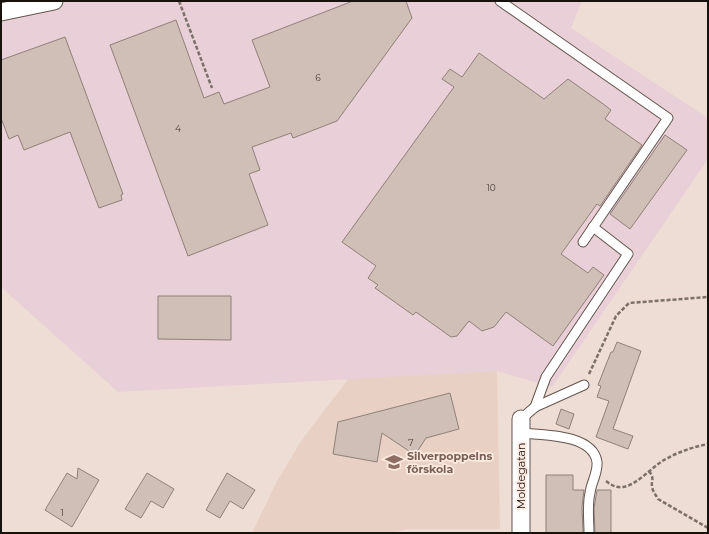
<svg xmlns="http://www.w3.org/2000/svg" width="709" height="534" font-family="Montserrat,sans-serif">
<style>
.built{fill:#e9d0c4}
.industrial{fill:#e9cfd7}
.building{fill:#d0bfb7;stroke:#908078}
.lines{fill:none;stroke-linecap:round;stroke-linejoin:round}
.service-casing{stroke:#64554e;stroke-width:11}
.minor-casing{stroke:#64554e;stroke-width:19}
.path{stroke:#7b706a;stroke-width:2.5;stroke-dasharray:4 2;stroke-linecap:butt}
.service{stroke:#fff;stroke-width:9}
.minor{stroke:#fff;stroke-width:17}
.labels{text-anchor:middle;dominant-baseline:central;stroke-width:3.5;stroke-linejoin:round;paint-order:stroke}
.number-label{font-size:9px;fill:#463d39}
.education-label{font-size:11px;font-weight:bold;fill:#785e54;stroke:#fceae1;text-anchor:start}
.street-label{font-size:11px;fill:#18120f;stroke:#fceae1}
</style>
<rect width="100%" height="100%" fill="#eeddd4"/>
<polygon class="built" points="497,371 500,529 408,529 392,533 252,533 276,483 301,441 349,378"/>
<polygon class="industrial" points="1,1 582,1 571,28 708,118 708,159 552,387 497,371 118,392 1,287"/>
<g class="building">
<polygon points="353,1 406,1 412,18 337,121 293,138 291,133 252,147 260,170 249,174 268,225 188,256 110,45 176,20 204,98 219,92 224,104 270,87 252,40"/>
<polygon points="65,37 123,194 121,195 122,200 99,208 70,132 24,150 18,135 9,139 1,118 1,60"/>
<polygon points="479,53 544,99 568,79 606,106 611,110 605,119 642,145 600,206 597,204 561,254 588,273 593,267 604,275 553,346 506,312 494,327 482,331 469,321 457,336 451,337 416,312 413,315 375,288 378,285 368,278 376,266 342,242 454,87 442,79 450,69 462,77"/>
<polygon points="665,135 687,150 630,229 610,214"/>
<polygon points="158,296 231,296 231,340 158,339"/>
<polygon points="617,342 641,351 613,429 633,436 628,449 596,437 609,401 597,397 601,386 598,385 611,352 613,352"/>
<polygon points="450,393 459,429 426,438 415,455 382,433 377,462 333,454 338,422"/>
<polygon points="561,409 574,414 569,429 556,424"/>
<polygon points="78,468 99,480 72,527 45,510 67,473 77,479"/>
<polygon points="147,473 174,489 163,508 151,501 141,518 125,509"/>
<polygon points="227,473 255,490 243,509 230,501 220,518 206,510"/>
<polygon points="546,475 573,475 573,490 584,490 582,507 583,533 546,533"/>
<polygon points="597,490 611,490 611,533 595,533 594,508"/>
</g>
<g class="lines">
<g class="service-casing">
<g id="service">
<polyline points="500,1 668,118 583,242"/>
<polyline points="535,407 584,385"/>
<polyline points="521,419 535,407 546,377 628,254 593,227"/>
<path d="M 521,433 C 543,435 593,434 597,462 C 598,473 591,483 590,493 C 587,505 589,520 589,533"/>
</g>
</g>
<g class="minor-casing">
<g id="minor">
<polyline points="1,12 54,1"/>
<polyline points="521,533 521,419"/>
</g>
</g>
<g class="path">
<polyline points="179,1 212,88"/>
<polyline points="589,374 616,316 629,303 708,297"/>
<path d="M 649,471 C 655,479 651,480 652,487 C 653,492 656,495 658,499 L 708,528"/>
<path d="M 606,481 C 611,485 616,488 623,487 C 637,485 652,467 664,460 C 678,452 693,447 708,444"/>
</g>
<use href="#service" class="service"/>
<use href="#minor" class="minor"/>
</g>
<defs>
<g id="school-bare" transform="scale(1.38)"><path d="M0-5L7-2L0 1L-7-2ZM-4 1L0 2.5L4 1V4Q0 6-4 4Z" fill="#8d6e63" stroke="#fceae1" stroke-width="2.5" paint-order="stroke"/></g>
</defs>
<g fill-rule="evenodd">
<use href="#school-bare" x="394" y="462"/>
</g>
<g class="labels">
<g class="number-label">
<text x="318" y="77">6</text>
<text x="178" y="128">4</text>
<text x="491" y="187">10</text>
<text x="411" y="442">7</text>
<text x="62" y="512">1</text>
</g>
<g class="education-label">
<text x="407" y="456">Silverpoppelns<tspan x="407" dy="13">förskola</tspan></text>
</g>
<g class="street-label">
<text transform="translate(521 476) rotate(-90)">Moldegatan</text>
</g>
</g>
<rect width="709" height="534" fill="none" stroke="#18120f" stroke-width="4"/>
</svg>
